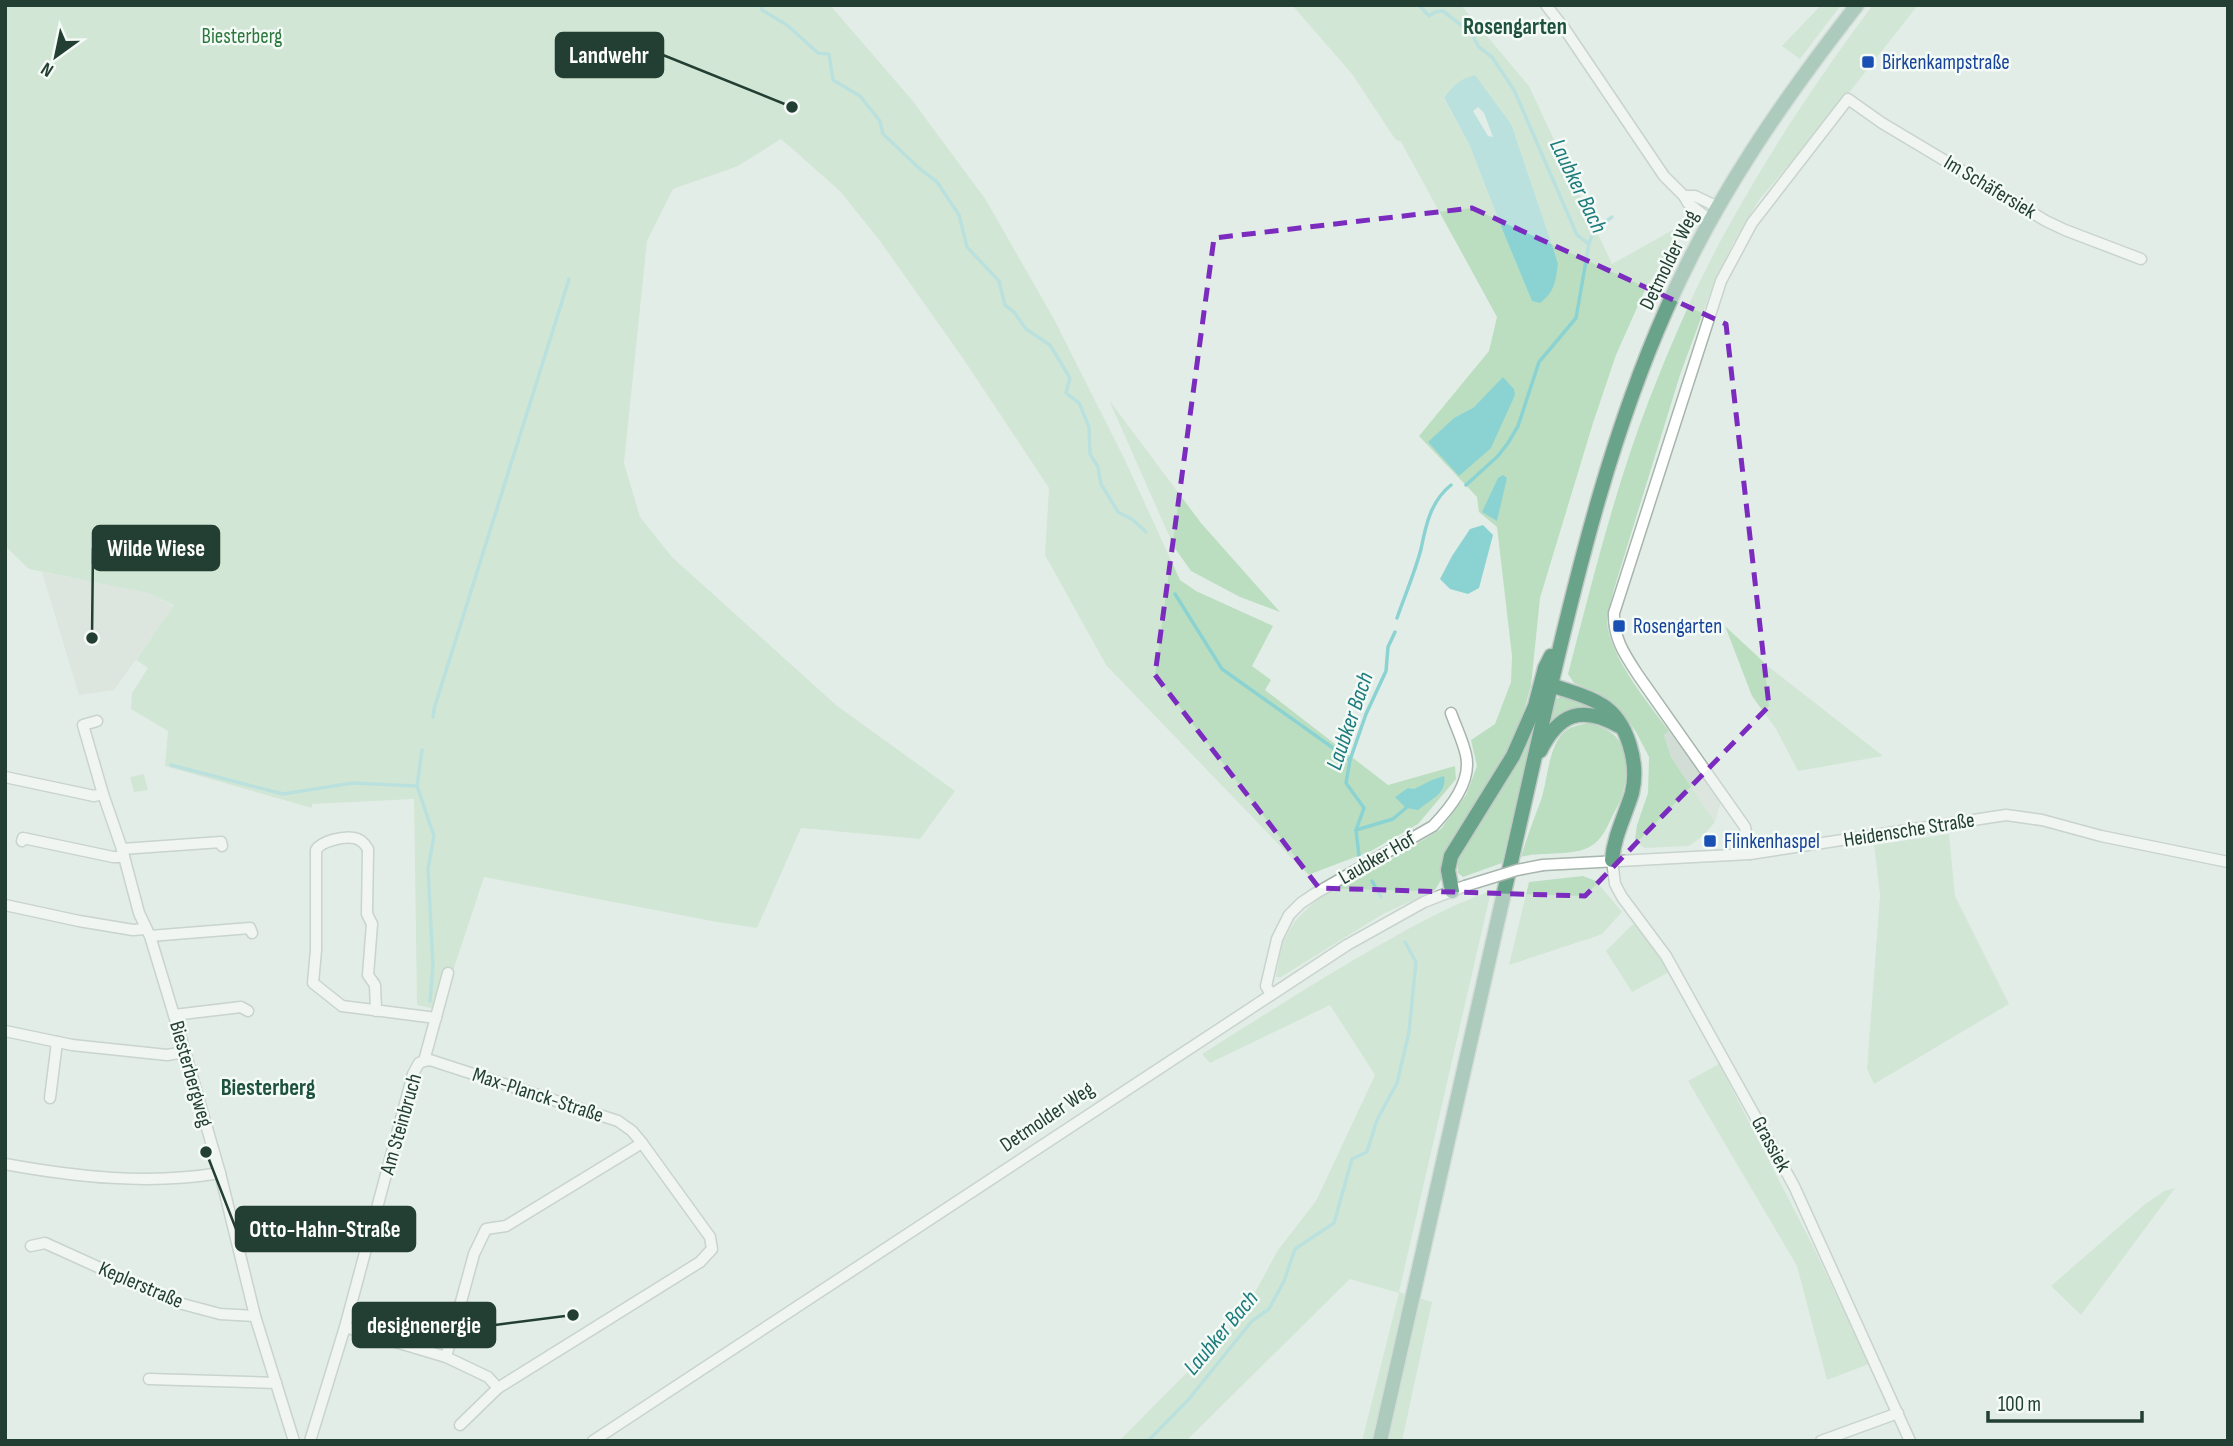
<svg xmlns="http://www.w3.org/2000/svg" width="2233" height="1446" font-family="'Sofia Sans Condensed',sans-serif">
<style>
.built{fill:#d2ddd6}
.green{fill:#bcdec0;fill-rule:evenodd}
.water{fill:#8bd3d2;fill-rule:evenodd}
.lines{fill:none;stroke-linecap:round;stroke-linejoin:round}
.stream{stroke:#8bd3d2;stroke-width:3.5}
.minor-casing{stroke:#a6b5ad;stroke-width:13}
.major-casing{stroke:#c1c9c6;stroke-width:17}
.minor{stroke:#fff;stroke-width:10}
.major{stroke:#68a38a;stroke-width:14}
.minor-bridge-casing{stroke:#a6b5ad;stroke-width:13;stroke-linecap:butt}
.minor-bridge{stroke:#fff;stroke-width:10}
.marked{fill:none;stroke:#7b2cbf;stroke-width:5;stroke-dasharray:14 9;stroke-linejoin:round}
.transit-dot{fill:#1a4fb4;stroke:#f4faf6;stroke-width:2.5}
.labels{text-anchor:middle;dominant-baseline:central;stroke-width:5;stroke-linejoin:round;paint-order:stroke}
.park-label{font-size:21px;fill:#2c773d;stroke:#f4faf6}
.transit-label{font-size:21px;fill:#164399;stroke:#f4faf6;text-anchor:start}
.street-label{font-size:21px;fill:#233f33;stroke:#f4faf6}
.neighbourhood-label{font-size:23px;font-weight:bold;fill:#1e523d;stroke:#f4faf6}
.water-label{font-size:23px;font-style:italic;fill:#1c7b7c;stroke:#f4faf6}
.leader{fill:none;stroke:#233f33;stroke-width:2.5}
.callout-dot{fill:#233f33;stroke:#f4faf6;stroke-width:2.5}
.callout{fill:#233f33;stroke:#233f33;stroke-width:2.5}
.callout-label{font-size:23px;text-anchor:middle;font-weight:bold;fill:#fff}
</style>
<rect width="100%" height="100%" fill="#e3ede7"/>
<g class="built">
<polygon points="42,572 149,593 174,606 114,690 79,695"/>
<polygon points="1669,731 1721,801 1715,822 1671,757 1664,735"/>
</g>
<g class="green">
<polygon points="5,5 830,5 912,100 986,200 1054,319 1125,460 1180,580 1196,591 1273,626 1252,666 1271,680 1265,690 1388,785 1455,766 1456,779 1418,824 1371,851 1308,875 1106,665 1045,555 1049,488 962,357 880,241 840,191 781,139 738,166 673,189 647,241 624,463 640,517 672,557 836,705 955,791 920,839 801,828 757,928 717,922 484,877 440,1010 417,1005 414,799 312,804 312,808 165,766 168,731 131,709 132,693 148,668 136,660 174,605 148,593 29,569 5,546"/>
<path d="M 1292,5 L 1461,5 L 1529,86 L 1612,264 L 1687,222 L 1644,292 L 1616,355 L 1593,423 L 1540,598 L 1531,686 L 1525,707 L 1510,751 L 1443,877 L 1435,890 L 1383,914 L 1281,977 L 1276,977 L 1282,943 L 1295,921 L 1318,898 L 1392,859 L 1441,829 L 1466,795 L 1477,766 L 1471,740 L 1495,724 L 1511,682 L 1512,656 L 1497,527 L 1479,512 L 1477,497 L 1419,436 L 1489,351 L 1497,317 L 1401,142 L 1395,139 L 1352,74 ZM 1475,75 L 1558,262 L 1532,300 L 1502,229 L 1469,144 L 1444,99 ZM 1503,378 L 1514,389 L 1454,418 L 1474,407 Z"/>
<polygon points="1821,5 1841,5 1800,59 1782,46"/>
<path d="M 1873,5 L 1918,5 L 1841,103 L 1759,200 L 1733,243 L 1712,288 L 1680,375 L 1614,589 C 1612,599 1607,612 1607,622 C 1610,657 1648,703 1669,731 L 1664,735 L 1671,757 L 1715,822 L 1704,835 L 1689,846 L 1645,848 L 1638,844 L 1635,839 L 1637,825 L 1648,793 L 1649,757 L 1636,732 L 1617,706 L 1598,693 L 1574,683 L 1568,674 C 1592,582 1615,488 1649,400 C 1673,339 1699,278 1731,222 C 1773,146 1821,74 1873,5 Z"/>
<polygon points="1109,400 1201,523 1280,612 1240,597 1191,571 1174,547"/>
<polygon points="1725,626 1769,667 1883,756 1798,771 1776,729 1752,696"/>
<polygon points="1564,695 1598,708 1551,722 1556,699"/>
<path d="M 1588,723 C 1596,725 1606,728 1613,734 C 1629,748 1628,777 1622,796 C 1620,802 1616,809 1613,815 C 1607,827 1602,840 1591,846 C 1574,857 1542,851 1521,857 C 1527,837 1534,819 1541,800 C 1548,779 1548,749 1563,733 C 1570,726 1579,725 1588,723 Z"/>
<polygon points="1528,736 1532,736 1502,863 1463,877 1458,873 1457,857"/>
<polygon points="144,774 148,790 134,792 130,777"/>
<polygon points="1949,834 1955,896 2009,1004 1874,1084 1867,1069 1880,895 1874,845"/>
<polygon points="1583,876 1596,881 1622,912 1602,934 1597,936 1509,965 1529,882"/>
<path d="M 1491,891 L 1399,1292 L 1432,1302 L 1402,1441 L 1362,1441 L 1399,1293 L 1350,1279 L 1186,1441 L 1119,1441 L 1241,1318 L 1278,1250 L 1316,1201 L 1375,1075 L 1330,1005 L 1210,1063 L 1202,1054 C 1259,1018 1317,981 1376,947 C 1413,926 1450,905 1491,891 Z"/>
<polygon points="1633,924 1639,928 1669,972 1632,992 1606,951"/>
<polygon points="1719,1064 1813,1246 1869,1364 1827,1380 1797,1266 1688,1081"/>
<polygon points="2175,1188 2081,1315 2051,1286 2144,1205 2164,1191"/>
</g>
<g class="water">
<path d="M 1475,75 L 1511,124 L 1558,263 C 1556,280 1555,292 1540,303 L 1532,301 L 1502,229 L 1469,144 L 1444,98 C 1453,86 1459,79 1475,75 ZM 1478,107 L 1484,113 L 1493,137 L 1488,136 L 1473,111 Z"/>
<polygon points="1503,377 1514,389 1515,395 1491,448 1459,476 1428,442 1454,418 1474,407"/>
<polygon points="1503,475 1507,478 1497,521 1482,512 1498,478"/>
<polygon points="1483,525 1493,535 1479,588 1468,594 1450,589 1440,579 1452,556 1470,529"/>
<path d="M 1444,776 C 1448,793 1430,800 1418,810 L 1406,808 L 1395,797 L 1408,788 L 1414,789 L 1432,780 Z"/>
</g>
<g class="lines">
<g class="stream">
<polyline points="762,5 762,10 787,25 818,53 829,54 833,80 860,96 880,121 883,134 919,168 937,182 959,215 967,247 999,281 1005,305 1014,312 1026,329 1050,345 1070,378 1066,393 1079,403 1089,427 1090,454 1098,467 1101,484 1118,512 1133,520 1146,532"/>
<polyline points="1419,5 1429,16 1435,12 1443,11 1471,33 1479,47 1492,57 1514,90 1577,235 1589,244 1576,318 1539,362 1518,426 1508,443 1498,456 1466,485"/>
<path d="M 1589,244 C 1592,231 1602,224 1612,217"/>
<polyline points="1175,594 1222,669 1350,760"/>
<path d="M 1397,618 C 1405,595 1415,572 1421,549 C 1426,524 1431,501 1451,485"/>
<polyline points="433,717 434,709 569,279"/>
<polyline points="422,750 417,786 434,836 428,869 433,965 430,1001"/>
<polyline points="171,765 283,794 353,783 416,786"/>
<polyline points="1356,830 1393,819 1406,808"/>
<polyline points="1359,856 1356,830 1364,808 1346,783 1350,760 1366,714 1386,671 1388,647 1395,632"/>
<polyline points="1372,881 1381,897"/>
<polyline points="1148,1441 1188,1400 1252,1321 1269,1309 1284,1281 1295,1249 1334,1223 1352,1159 1367,1152 1377,1120 1397,1083 1409,1032 1416,962 1405,942"/>
</g>
<g class="minor-casing">
<g id="minor">
<polyline points="1546,5 1564,28 1664,176 1684,196 1688,203 1711,221"/>
<polyline points="1684,196 1695,196 1718,207"/>
<polyline points="97,721 83,725 103,794 122,849 139,913 150,936 183,1045 220,1173 255,1316 294,1441"/>
<polyline points="5,777 94,796 103,794"/>
<polyline points="22,841 23,838 113,857 124,857"/>
<polyline points="122,849 221,842 222,846"/>
<path d="M 1750,854 L 1745,827 L 1638,675 C 1625,655 1613,638 1614,613 L 1721,281 L 1752,223 L 1848,99 L 1882,123 L 2046,221 L 2065,230 L 2141,259"/>
<polyline points="1612,860 1615,884 1622,897 1666,956 1794,1186 1910,1441"/>
<polyline points="1543,865 1750,854 2006,815 2042,820 2101,836 2228,862"/>
<polyline points="5,905 79,921 133,930 146,929"/>
<polyline points="150,936 250,928 252,933"/>
<path d="M 1271,994 L 1266,986 L 1277,939 L 1289,915 L 1301,903 L 1316,893 L 1433,826 C 1450,808 1472,782 1466,755 C 1463,741 1456,727 1451,713"/>
<path d="M 376,1011 L 375,985 L 368,975 L 372,924 L 367,914 L 368,849 C 365,844 361,839 354,838 C 344,836 321,841 316,850 L 316,950 L 313,983 L 342,1006 L 436,1018"/>
<polyline points="174,1015 241,1007 248,1011"/>
<polyline points="5,1031 72,1045 167,1055 185,1052"/>
<polyline points="50,1098 57,1042"/>
<path d="M 5,1164 C 76,1177 149,1185 220,1173"/>
<polyline points="31,1246 45,1243 175,1302 220,1314 255,1316"/>
<polyline points="345,1327 446,1357 488,1377 498,1388 700,1262 712,1249 710,1237 642,1143 632,1131 618,1121 430,1060 424,1061"/>
<polyline points="446,1357 474,1254 486,1229 506,1226 642,1143"/>
<polyline points="149,1379 276,1383"/>
<polyline points="460,1425 498,1388"/>
<polyline points="310,1441 345,1327 413,1074 419,1063 424,1061 448,973"/>
<polyline points="593,1441 1347,945 1424,902 1465,886"/>
<polyline points="1821,1441 1898,1413"/>
</g>
</g>
<g class="major-casing">
<g id="major">
<path d="M 1551,685 C 1567,691 1587,695 1602,705 C 1628,721 1639,764 1632,793 C 1625,816 1614,836 1612,860"/>
<path d="M 1540,751 C 1559,713 1582,705 1619,726"/>
<polyline points="1452,891 1448,870 1451,856 1513,756 1535,706 1545,668 1551,656"/>
<path d="M 1380,1441 L 1551,685 C 1581,557 1613,430 1666,310 C 1714,199 1783,100 1857,5"/>
</g>
</g>
<use href="#minor" class="minor"/>
<use href="#major" class="major"/>
<g class="minor-bridge-casing">
<polyline id="minor-bridge" points="1465,886 1517,870 1543,865"/>
</g>
<use href="#minor-bridge" class="minor-bridge"/>
</g>
<path d="M0 0H2233V1446H0ZM 1472,208 L 1726,324 L 1769,706 L 1585,896 L 1319,888 L 1155,675 L 1214,238 Z" fill="#e3ede7" fill-opacity=".55" fill-rule="evenodd"/>
<path class="marked" d="M 1472,208 L 1726,324 L 1769,706 L 1585,896 L 1319,888 L 1155,675 L 1214,238 Z"/>
<g class="transit-dot">
<rect x="1861" y="55" width="14" height="14" rx="3.5"/>
<rect x="1612" y="619" width="14" height="14" rx="3.5"/>
<rect x="1703" y="834" width="14" height="14" rx="3.5"/>
</g>
<g class="labels">
<g class="park-label">
<text x="242" y="36">Biesterberg</text>
</g>
<g class="transit-label">
<text x="1882" y="62">Birkenkampstraße</text>
<text x="1633" y="626">Rosengarten</text>
<text x="1724" y="841">Flinkenhaspel</text>
</g>
<g class="street-label">
<text transform="translate(1990 187) rotate(31)">Im Schäfersiek</text>
<text transform="translate(1669 260) rotate(-64)">Detmolder Weg</text>
<text transform="translate(1909 830) rotate(-9)">Heidensche Straße</text>
<text transform="translate(1377 858) rotate(-30)">Laubker Hof</text>
<text transform="translate(191 1074) rotate(74)">Biesterbergweg</text>
<text transform="translate(538 1095) rotate(18)">Max-Planck-Straße</text>
<text transform="translate(1047 1117) rotate(-34)">Detmolder Weg</text>
<text transform="translate(401 1124) rotate(-74)">Am Steinbruch</text>
<text transform="translate(1771 1144) rotate(61)">Grassiek</text>
<text transform="translate(141 1285) rotate(23)">Keplerstraße</text>
</g>
<g class="neighbourhood-label">
<text x="1515" y="27">Rosengarten</text>
<text x="268" y="1088">Biesterberg</text>
</g>
<g class="water-label">
<text transform="translate(1578 186) rotate(64)">Laubker Bach</text>
<text transform="translate(1350 721) rotate(-71)">Laubker Bach</text>
<text transform="translate(1221 1333) rotate(-50)">Laubker Bach</text>
</g>
</g>
<path class="leader" d="M792 107L663 55M92 638L93 548M206 1152L236 1229M573 1315L495 1325"/>
<g class="callout-dot">
<circle cx="792" cy="107" r="7"/>
<circle cx="92" cy="638" r="7"/>
<circle cx="206" cy="1152" r="7"/>
<circle cx="573" cy="1315" r="7"/>
</g>
<g class="callout">
<rect x="556" y="33" width="107" height="44" rx="7"/>
<rect x="93" y="526" width="126" height="44" rx="7"/>
<rect x="236" y="1207" width="179" height="44" rx="7"/>
<rect x="353" y="1303" width="142" height="44" rx="7"/>
</g>
<g class="callout-label">
<text x="609" y="63">Landwehr</text>
<text x="156" y="556">Wilde Wiese</text>
<text x="325" y="1237">Otto-Hahn-Straße</text>
<text x="424" y="1333">designenergie</text>
</g>
<rect width="2233" height="1446" fill="none" stroke="#233f33" stroke-width="14"/>
<g transform="translate(56 56) rotate(213)" stroke="#f4faf6" stroke-width="5" paint-order="stroke">
<path d="M0-5L12 26L0 18L-12 26Z" fill="#233f33"/>
<text y="-10" font-size="19" font-weight="bold" text-anchor="middle" fill="#233f33">N</text>
</g>
<path d="M1988 1411v10h154v-10" fill="none" stroke="#233f33" stroke-width="3.5"/>
<text x="1998" y="1411" font-size="21" fill="#233f33" stroke="#f4faf6" stroke-width="5" paint-order="stroke">100 m</text>
</svg>
